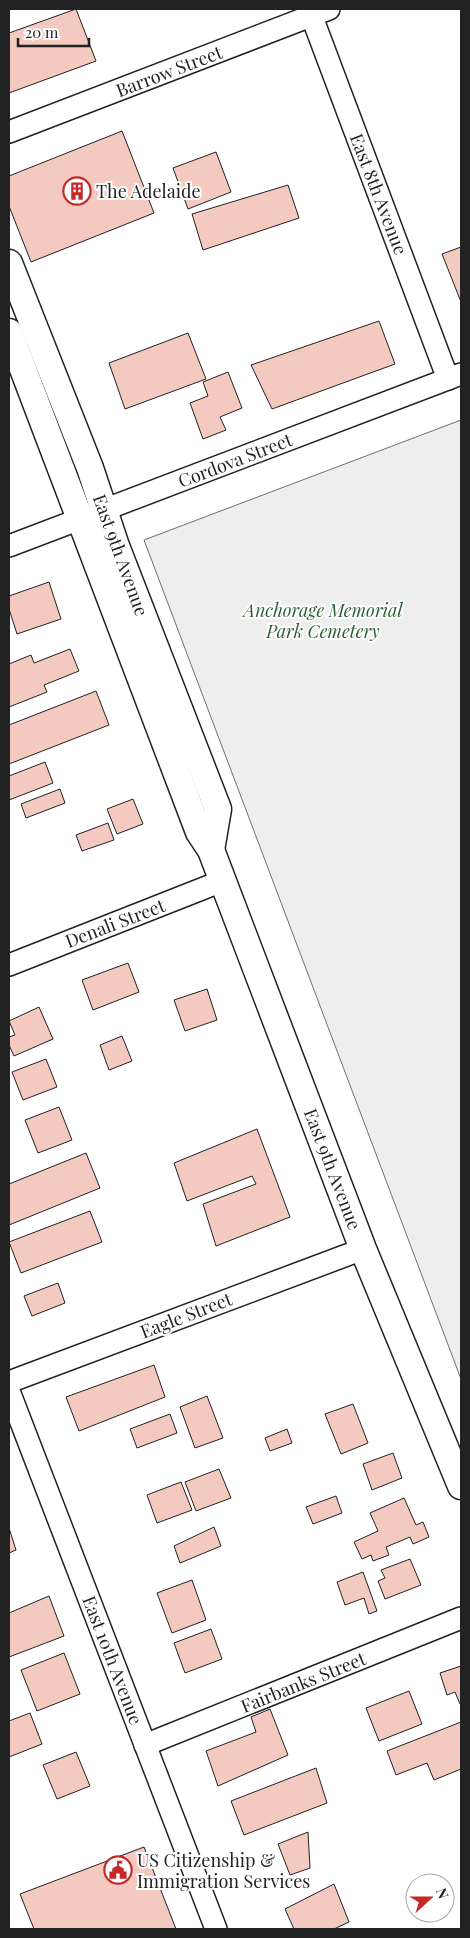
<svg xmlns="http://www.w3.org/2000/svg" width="470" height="1938" font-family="'Playfair Display',serif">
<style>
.green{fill:#eee;stroke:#6f6f6f}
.building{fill:#f3c9c0;stroke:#222}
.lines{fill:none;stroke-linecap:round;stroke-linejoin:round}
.minor-casing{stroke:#222;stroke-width:24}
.tertiary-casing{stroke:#222;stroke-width:29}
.minor{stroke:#fff;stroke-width:21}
.tertiary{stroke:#fff;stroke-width:26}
.labels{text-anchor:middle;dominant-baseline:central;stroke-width:4;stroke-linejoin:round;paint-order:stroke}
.street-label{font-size:18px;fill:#222;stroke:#fff}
.poi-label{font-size:18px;fill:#222;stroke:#fff;text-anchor:start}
.park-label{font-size:18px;font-style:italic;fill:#2f5e38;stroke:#fff}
</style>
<rect width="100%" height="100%" fill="#fff"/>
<polygon class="green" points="461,420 461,1379 144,540"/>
<g class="building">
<polygon points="76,9 96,61 9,93 9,33"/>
<polygon points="122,131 154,213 31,262 9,206 9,176"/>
<polygon points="216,152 231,192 188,209 173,168"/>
<polygon points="288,185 299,218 203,250 192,214"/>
<polygon points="461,247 461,302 442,254"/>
<polygon points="379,321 395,364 272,409 251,365"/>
<polygon points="188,333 206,379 125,409 109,363"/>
<polygon points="228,372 242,408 220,417 226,430 203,439 190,403 208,396 203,382"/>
<polygon points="49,582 61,619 17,634 9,609 9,596"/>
<polygon points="70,649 79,671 44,685 47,692 9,707 9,664 31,655 34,663"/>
<polygon points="96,691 109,725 9,764 9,725"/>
<polygon points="45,762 53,783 9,800 9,776"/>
<polygon points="60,789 65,803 26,818 21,804"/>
<polygon points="133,799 143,824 117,834 107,809"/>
<polygon points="108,823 114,840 82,851 76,835"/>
<polygon points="128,963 139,992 93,1010 82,980"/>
<polygon points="207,989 217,1020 185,1031 174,1000"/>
<polygon points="39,1007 53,1039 14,1056 9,1045 9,1037 15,1035 9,1021"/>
<polygon points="122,1036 132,1061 109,1070 100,1045"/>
<polygon points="46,1059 57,1087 23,1100 12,1072"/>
<polygon points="59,1107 72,1140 38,1153 25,1120"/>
<polygon points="257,1129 290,1217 216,1246 203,1204 256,1184 252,1176 187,1201 174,1163"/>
<polygon points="86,1153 100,1188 9,1225 9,1184"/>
<polygon points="90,1211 102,1242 21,1273 9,1242"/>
<polygon points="58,1283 65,1303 32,1316 24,1296"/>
<polygon points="154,1365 165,1397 79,1431 66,1397"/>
<polygon points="207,1396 223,1438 195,1448 180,1407"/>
<polygon points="353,1404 368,1443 341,1454 325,1414"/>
<polygon points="170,1414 177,1433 137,1448 130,1429"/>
<polygon points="287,1429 292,1443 270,1451 265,1438"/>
<polygon points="393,1453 402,1478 372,1490 363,1464"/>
<polygon points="219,1469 231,1498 196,1511 185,1482"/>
<polygon points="181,1482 192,1510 157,1523 147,1495"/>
<polygon points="336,1496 342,1513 313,1524 306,1507"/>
<polygon points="404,1498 416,1525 423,1522 429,1537 413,1544 410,1537 386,1547 389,1555 373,1561 371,1555 362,1559 354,1542 378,1531 370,1513"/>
<polygon points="214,1527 221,1546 180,1563 174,1546"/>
<polygon points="9,1528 16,1550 9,1553"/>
<polygon points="410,1559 421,1585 385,1599 378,1581 385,1578 381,1570"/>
<polygon points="363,1572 377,1611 369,1614 364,1598 345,1605 337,1582"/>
<polygon points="192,1580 206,1620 172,1633 157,1593"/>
<polygon points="49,1596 64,1636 9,1657 9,1613"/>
<polygon points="211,1629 222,1659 185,1673 174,1643"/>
<polygon points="64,1653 80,1694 37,1711 21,1670"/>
<polygon points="461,1666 461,1704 460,1704 455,1692 447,1695 440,1673"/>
<polygon points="409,1691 422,1724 379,1741 366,1708"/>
<polygon points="270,1709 288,1755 218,1786 206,1751 256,1732 251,1717"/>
<polygon points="30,1713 42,1744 9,1757 9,1721"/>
<polygon points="461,1722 461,1769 434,1780 427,1763 396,1775 387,1751"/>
<polygon points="76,1752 90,1786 57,1799 43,1765"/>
<polygon points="316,1768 327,1803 244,1835 231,1801"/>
<polygon points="308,1832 310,1868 290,1875 278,1844"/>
<polygon points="144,1847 176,1929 34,1929 20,1894"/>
<polygon points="334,1884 349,1922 334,1929 294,1929 285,1909"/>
</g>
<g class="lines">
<g class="minor-casing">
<g id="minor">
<polyline points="309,9 448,379"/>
<polyline points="9,132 329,9"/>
<polyline points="9,546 461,374"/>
<polyline points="9,965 222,881"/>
<polyline points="9,1382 363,1249"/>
<polyline points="9,1391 216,1929"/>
<polyline points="145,1745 461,1618"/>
</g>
</g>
<g class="tertiary-casing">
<g id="tertiary">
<polyline points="9,263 90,468 116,546 218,809 211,850"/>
<polyline points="9,332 199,832 211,850 363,1249 461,1486"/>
</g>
</g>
<use href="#minor" class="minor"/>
<use href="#tertiary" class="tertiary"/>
</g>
<defs>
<g id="building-ring" transform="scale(1.4375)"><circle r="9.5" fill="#fff" stroke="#c62828" stroke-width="1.5"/><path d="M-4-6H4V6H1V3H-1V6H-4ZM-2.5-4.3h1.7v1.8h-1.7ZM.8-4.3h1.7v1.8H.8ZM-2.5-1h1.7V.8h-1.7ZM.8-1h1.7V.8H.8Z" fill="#c62828"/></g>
<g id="civic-ring" transform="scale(1.4375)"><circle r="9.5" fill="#fff" stroke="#c62828" stroke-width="1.5"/><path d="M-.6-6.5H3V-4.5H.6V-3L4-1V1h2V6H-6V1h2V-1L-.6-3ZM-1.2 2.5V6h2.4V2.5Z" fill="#c62828"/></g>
</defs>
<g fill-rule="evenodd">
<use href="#building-ring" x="77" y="191"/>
<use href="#civic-ring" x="118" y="1870"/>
</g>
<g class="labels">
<g class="street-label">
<text transform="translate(169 71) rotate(-21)">Barrow Street</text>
<text transform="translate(379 194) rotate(69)">East 8th Avenue</text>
<text transform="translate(235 460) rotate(-21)">Cordova Street</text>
<text transform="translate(121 555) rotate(70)">East 9th Avenue</text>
<text transform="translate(115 923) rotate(-21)">Denali Street</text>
<text transform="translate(333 1169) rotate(69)">East 9th Avenue</text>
<text transform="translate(186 1315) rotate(-21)">Eagle Street</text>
<text transform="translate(113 1660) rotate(69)">East 10th Avenue</text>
<text transform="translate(303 1682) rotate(-22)">Fairbanks Street</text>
</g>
<g class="poi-label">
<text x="96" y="191">The Adelaide</text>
<text x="137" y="1860">US Citizenship &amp;<tspan x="137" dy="21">Immigration Services</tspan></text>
</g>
<g class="park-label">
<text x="323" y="610">Anchorage Memorial<tspan x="323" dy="21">Park Cemetery</tspan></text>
</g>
</g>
<rect width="470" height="1938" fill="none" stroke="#222222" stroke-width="20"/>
<g transform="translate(430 1898) rotate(69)"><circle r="24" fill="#ffffff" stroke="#a7a7a7"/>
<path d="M0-4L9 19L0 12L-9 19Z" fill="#c62828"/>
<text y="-8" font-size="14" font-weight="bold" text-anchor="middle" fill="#222222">N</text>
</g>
<path d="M18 38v8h71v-8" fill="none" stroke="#222222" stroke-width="2.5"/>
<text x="25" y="38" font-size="15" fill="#222222" stroke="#ffffff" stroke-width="4" paint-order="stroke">20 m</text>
</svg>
